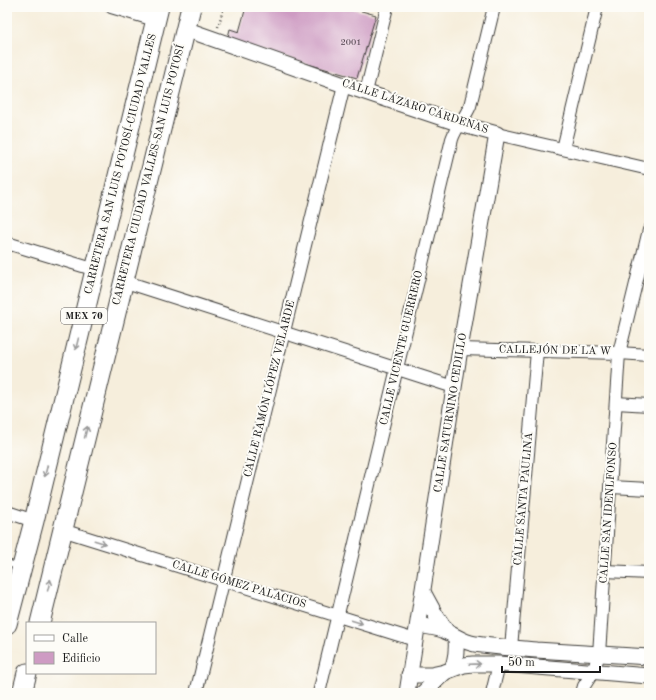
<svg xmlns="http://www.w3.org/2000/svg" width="656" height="700" font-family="'Old Standard TT',serif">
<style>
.building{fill:#ce9bc3}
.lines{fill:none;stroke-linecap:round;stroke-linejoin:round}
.service-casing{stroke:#3d3c39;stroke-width:8}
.minor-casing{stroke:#3d3c39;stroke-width:14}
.tertiary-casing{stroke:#3d3c39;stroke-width:17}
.primary-casing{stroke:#3d3c39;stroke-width:21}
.path{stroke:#3d3c39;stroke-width:2.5;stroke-dasharray:1 3;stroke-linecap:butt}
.service{stroke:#fff;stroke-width:6}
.minor{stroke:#fff;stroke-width:12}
.tertiary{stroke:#fff;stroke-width:15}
.primary{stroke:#fff;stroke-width:19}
.oneway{stroke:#999}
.labels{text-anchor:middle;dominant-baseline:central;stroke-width:4;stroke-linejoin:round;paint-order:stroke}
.number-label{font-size:9px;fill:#483c46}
.shield{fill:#fdfcf7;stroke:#605f5e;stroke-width:1}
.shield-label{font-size:10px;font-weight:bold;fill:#1c1c1c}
.street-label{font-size:11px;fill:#1c1c1c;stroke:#fdfcf7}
</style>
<rect width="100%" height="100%" fill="#fdfcf7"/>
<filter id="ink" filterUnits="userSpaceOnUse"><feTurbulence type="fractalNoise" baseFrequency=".025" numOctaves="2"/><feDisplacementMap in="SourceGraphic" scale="8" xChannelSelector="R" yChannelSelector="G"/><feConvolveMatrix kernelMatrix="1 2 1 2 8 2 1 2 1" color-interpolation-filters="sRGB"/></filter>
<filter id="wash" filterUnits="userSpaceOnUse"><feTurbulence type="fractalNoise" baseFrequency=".012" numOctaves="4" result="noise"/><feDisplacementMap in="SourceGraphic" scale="16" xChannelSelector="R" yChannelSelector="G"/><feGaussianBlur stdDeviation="0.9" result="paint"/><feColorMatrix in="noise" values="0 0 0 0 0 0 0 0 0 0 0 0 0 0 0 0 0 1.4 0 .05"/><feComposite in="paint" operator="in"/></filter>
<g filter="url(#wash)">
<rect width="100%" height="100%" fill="#f6eedc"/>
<g id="blocks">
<polygon class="building" points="246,7 337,7 344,9 344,7 347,7 376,15 357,78 227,41 230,29 239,32"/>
</g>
</g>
<g filter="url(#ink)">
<use href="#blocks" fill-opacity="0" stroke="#3d3c39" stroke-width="1"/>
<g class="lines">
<g class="service-casing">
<polyline id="service" points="7,563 20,567"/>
</g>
<g class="minor-casing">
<g id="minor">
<polyline points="111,7 155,20"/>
<polyline points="366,92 387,7"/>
<polyline points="497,134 649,169"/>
<polyline points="563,149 597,7"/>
<polyline points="7,243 96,270"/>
<polyline points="123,281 454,387"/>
<polyline points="460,349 619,353 649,355"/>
<polyline points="616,403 649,405"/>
<polyline points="611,487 649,489"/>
<polyline points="7,512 34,521"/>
<polyline points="62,530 415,640"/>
<polyline points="605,571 649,573"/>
<polyline points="511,648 537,351"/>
<polyline points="196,693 344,85"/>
<path d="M 319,693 L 452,139 C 456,127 465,118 470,106 L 494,7"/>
<polyline points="492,693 499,664"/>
<polyline points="582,693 584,686 593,672 599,654 619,353 649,230"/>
</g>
</g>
<g class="tertiary-casing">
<g id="tertiary">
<polyline points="185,29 344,85 460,124 497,134 460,349 407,693"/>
<polyline points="423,592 435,614 447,632"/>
<path d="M 418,625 C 427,627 438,627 447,632 C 458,637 463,642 475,644 C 495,647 516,648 536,650 C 574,652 611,655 649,657"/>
<path d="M 452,669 C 456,659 457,649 456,638"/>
<polyline points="409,675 431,675 445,672 464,665 473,664 499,664 649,676"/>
<polyline points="423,693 445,672"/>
</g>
</g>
<g class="primary-casing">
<g id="primary">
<polyline points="40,623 191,7"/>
<polyline points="7,624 34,521 159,7"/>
<polyline points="22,693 27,673"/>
</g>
</g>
<polyline class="path" points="218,27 224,7"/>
<use href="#service" class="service"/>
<use href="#minor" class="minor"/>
<use href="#tertiary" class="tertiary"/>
<use href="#primary" class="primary"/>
</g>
<defs><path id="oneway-shaft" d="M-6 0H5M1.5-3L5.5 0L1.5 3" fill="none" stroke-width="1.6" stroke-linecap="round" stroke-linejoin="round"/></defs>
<g class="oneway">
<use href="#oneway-shaft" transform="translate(77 344) rotate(104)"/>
<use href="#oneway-shaft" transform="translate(86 432) rotate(-76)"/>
<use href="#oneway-shaft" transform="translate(46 471) rotate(104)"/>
<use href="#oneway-shaft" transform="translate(100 542) rotate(17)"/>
<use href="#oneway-shaft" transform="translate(49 585) rotate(-76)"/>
<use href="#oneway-shaft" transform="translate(357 622) rotate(17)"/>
<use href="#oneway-shaft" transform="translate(475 664) rotate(-2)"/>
</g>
</g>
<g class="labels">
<g class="number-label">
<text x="351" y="42">2001</text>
</g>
<rect class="shield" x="61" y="308" width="46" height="16" rx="3"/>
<g class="shield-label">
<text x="84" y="316">MEX 70</text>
</g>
<g class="street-label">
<text transform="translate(415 107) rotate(18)">CALLE LÁZARO CÁRDENAS</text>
<text transform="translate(121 164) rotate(-76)">CARRETERA SAN LUIS POTOSÍ-CIUDAD VALLES</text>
<text transform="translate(149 175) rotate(-76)">CARRETERA CIUDAD VALLES-SAN LUIS POTOSÍ</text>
<text transform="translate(402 348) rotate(-77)">CALLE VICENTE GUERRERO</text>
<text transform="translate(555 351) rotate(1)">CALLEJÓN DE LA W</text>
<text transform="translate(270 389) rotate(-76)">CALLE RAMÓN LÓPEZ VELARDE</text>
<text transform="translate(451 413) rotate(-81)">CALLE SATURNINO CEDILLO</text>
<text transform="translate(524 499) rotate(-85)">CALLE SANTA PAULINA</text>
<text transform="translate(609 513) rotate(-86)">CALLE SAN IDENLFONSO</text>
<text transform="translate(239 585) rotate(17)">CALLE GÓMEZ PALACIOS</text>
</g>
</g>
<rect width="656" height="700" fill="none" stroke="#fdfcf7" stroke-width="24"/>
<rect x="26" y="622" width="130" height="52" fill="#fdfcf7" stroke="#a3a29f"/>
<rect x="34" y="635" width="20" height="6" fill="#ffffff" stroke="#a3a29f"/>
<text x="62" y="642" font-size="12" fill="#1c1c1c">Calle</text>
<rect x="34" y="652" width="20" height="12" fill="#ce9bc3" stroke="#a3a29f"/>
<text x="62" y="662" font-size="12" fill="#1c1c1c">Edificio</text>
<path d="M502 666v6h98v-6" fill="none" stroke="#1c1c1c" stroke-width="2"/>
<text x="508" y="666" font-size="12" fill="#1c1c1c" stroke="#fdfcf7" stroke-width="3" paint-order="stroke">50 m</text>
</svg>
